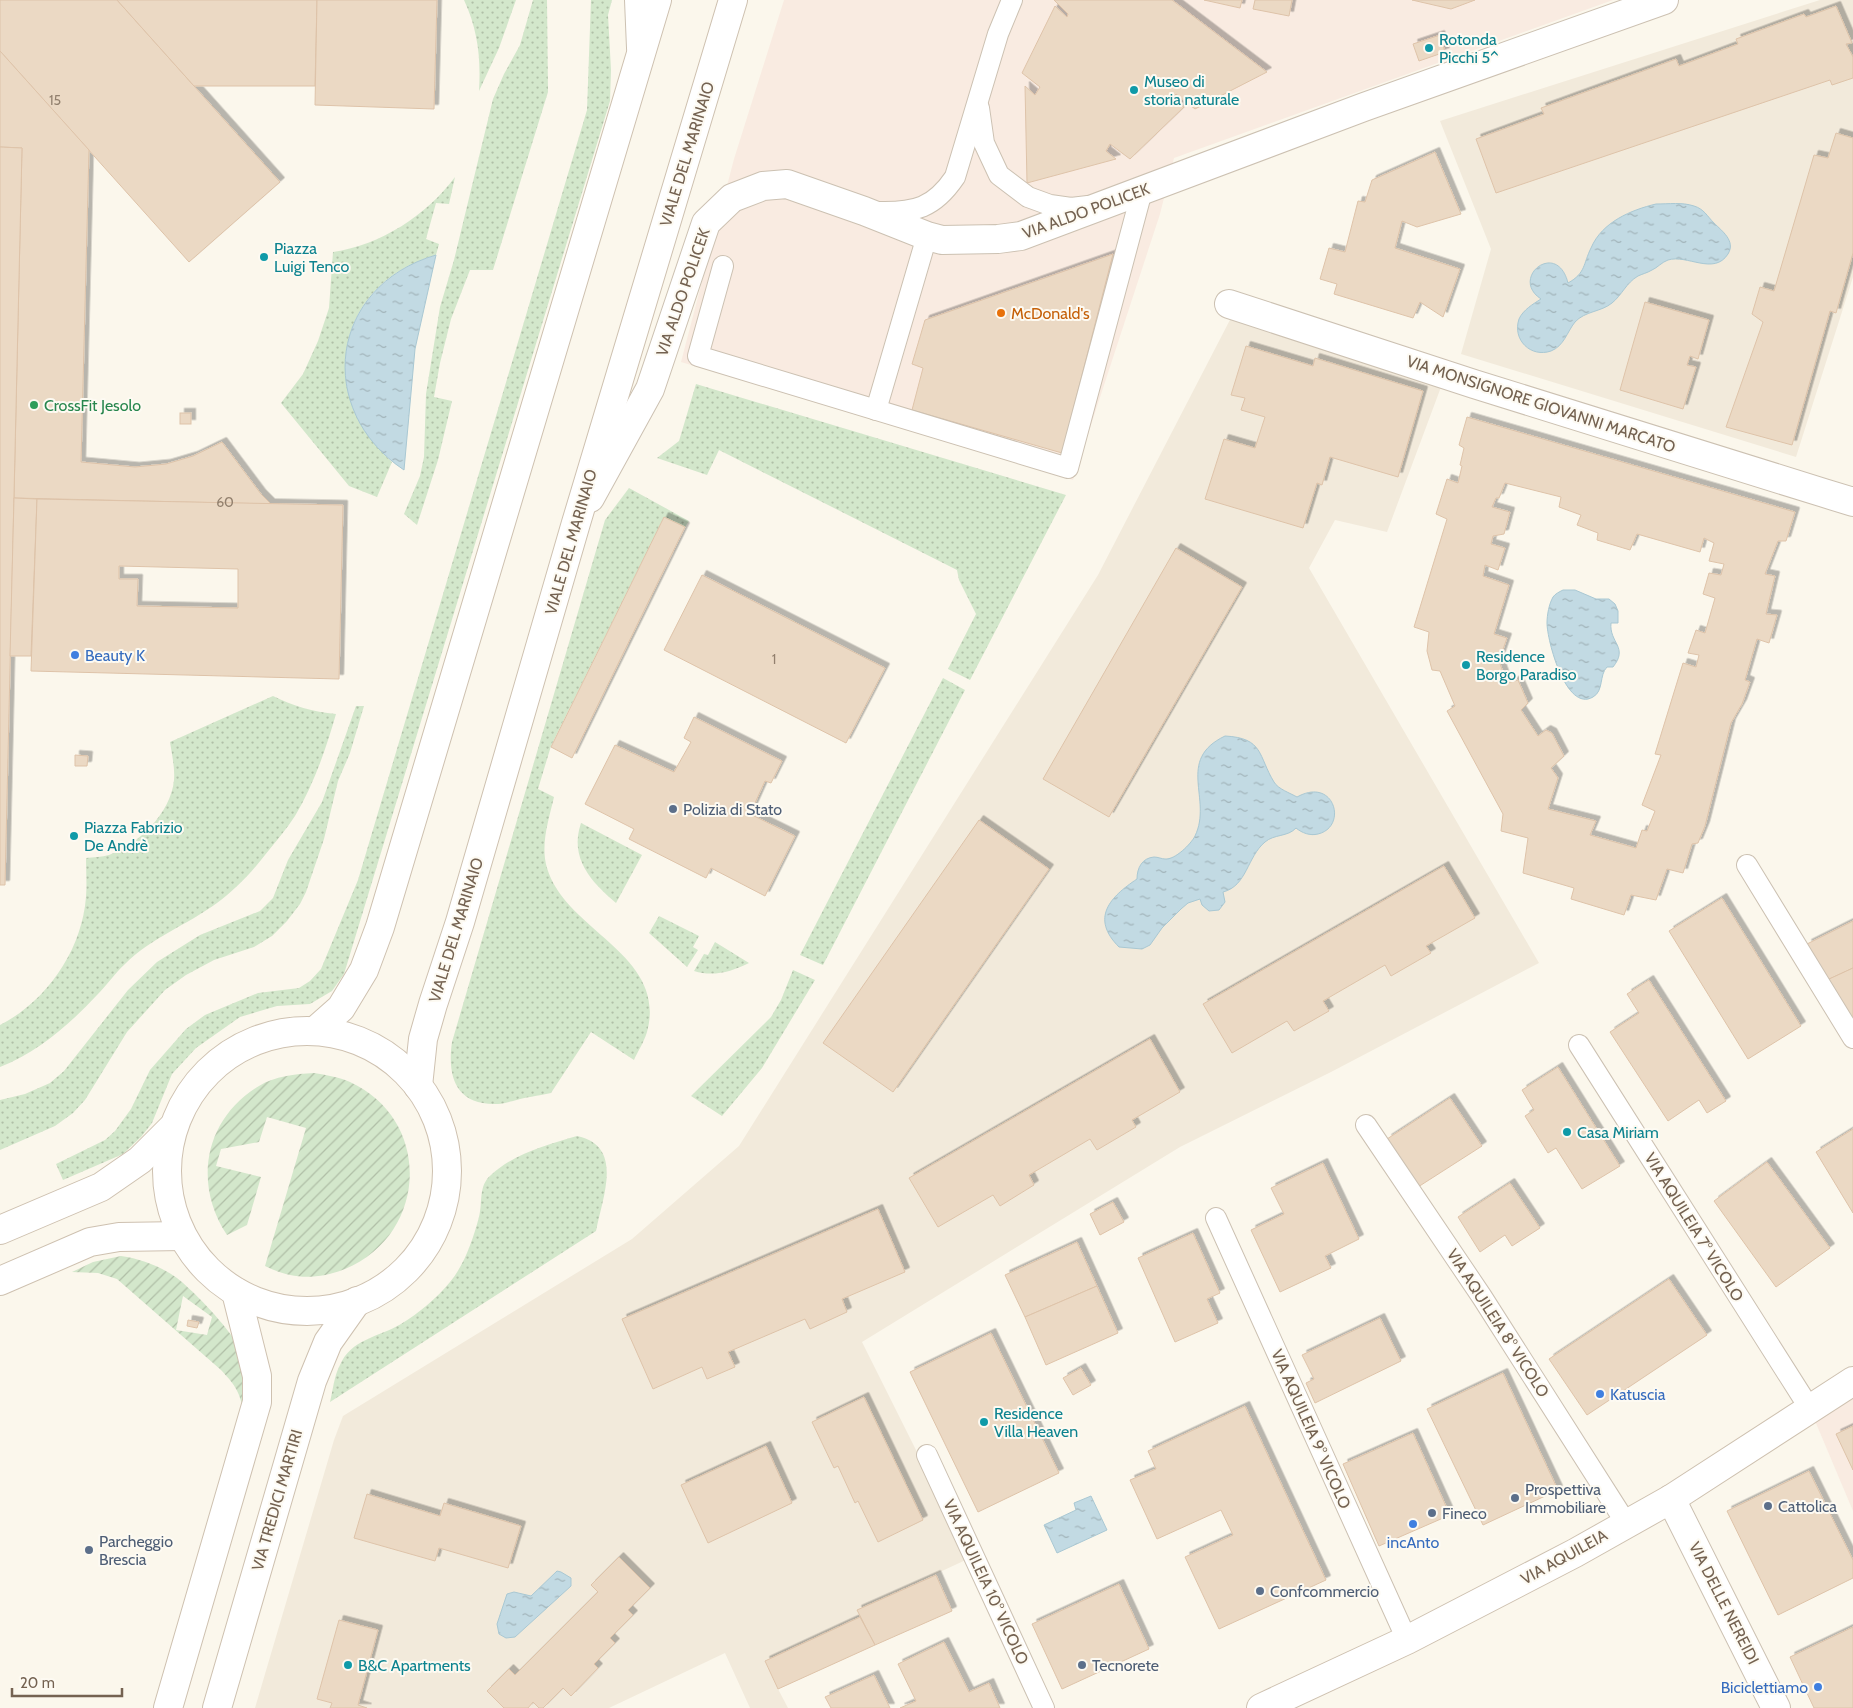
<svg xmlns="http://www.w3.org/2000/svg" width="1853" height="1708" font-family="Cabin,sans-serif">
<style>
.residential{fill:#f2eadb}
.commercial{fill:#f9ebe1}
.grass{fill:url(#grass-dots)}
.garden{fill:url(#garden-furrows);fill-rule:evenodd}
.water{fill:url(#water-ripples);stroke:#a9c8d3}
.building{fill:#ebd9c4;stroke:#dec3a9;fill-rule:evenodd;filter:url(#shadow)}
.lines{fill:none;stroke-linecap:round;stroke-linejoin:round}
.lane-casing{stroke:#ccc1b2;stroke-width:22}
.street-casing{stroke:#ccc1b2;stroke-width:30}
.secondary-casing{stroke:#cec1b0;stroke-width:30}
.lane{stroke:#fff;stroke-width:20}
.street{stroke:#fff;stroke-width:28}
.secondary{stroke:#fff;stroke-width:28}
.culture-dot{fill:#0f9aa8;stroke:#fdfaf2;stroke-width:2}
.food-dot{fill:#e8710a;stroke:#fdfaf2;stroke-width:2}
.leisure-dot{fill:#2e9e5b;stroke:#fdfaf2;stroke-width:2}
.shop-dot{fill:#3f7fe0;stroke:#fdfaf2;stroke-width:2}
.service-dot{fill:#5c6f8a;stroke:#fdfaf2;stroke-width:2}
.labels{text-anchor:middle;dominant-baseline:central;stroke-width:4;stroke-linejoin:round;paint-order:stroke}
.number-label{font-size:14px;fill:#92806e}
.culture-label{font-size:16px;fill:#0d838f;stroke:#fdfaf2;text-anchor:start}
.street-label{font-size:16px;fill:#746251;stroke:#fdfaf2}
.food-label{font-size:16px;fill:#c56008;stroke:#fdfaf2;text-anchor:start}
.leisure-label{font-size:16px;fill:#27864d;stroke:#fdfaf2;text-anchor:start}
.shop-label{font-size:16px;fill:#366cbe;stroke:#fdfaf2;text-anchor:start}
.service-label{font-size:16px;fill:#4e5e75;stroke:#fdfaf2;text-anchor:start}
</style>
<defs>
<pattern id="grass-dots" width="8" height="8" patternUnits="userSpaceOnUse" patternTransform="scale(1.25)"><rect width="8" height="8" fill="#d3e7cb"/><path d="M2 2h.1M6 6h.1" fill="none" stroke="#b0bfa7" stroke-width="1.8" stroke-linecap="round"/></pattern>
<pattern id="garden-furrows" width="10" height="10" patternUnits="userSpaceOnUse" patternTransform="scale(1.25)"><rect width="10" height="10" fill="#d3e7cb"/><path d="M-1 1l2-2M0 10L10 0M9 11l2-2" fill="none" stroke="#b0bfa7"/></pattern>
<pattern id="water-ripples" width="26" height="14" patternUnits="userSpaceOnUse" patternTransform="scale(1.25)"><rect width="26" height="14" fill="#c2dae3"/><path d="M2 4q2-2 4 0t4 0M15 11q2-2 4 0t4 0" fill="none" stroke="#a2b4ba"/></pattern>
<filter id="shadow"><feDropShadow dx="4.5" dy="-4.5" stdDeviation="0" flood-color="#0004"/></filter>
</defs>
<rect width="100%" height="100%" fill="#fbf7ec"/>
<g class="residential">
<polygon points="1820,0 1853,0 1853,277 1796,457 1461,354 1491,249 1440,121"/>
<polygon points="1233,314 1441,387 1387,532 1335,520 1309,568 1539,963 1331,1072 1180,1147 862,1342 970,1558 858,1610 875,1645 778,1689 788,1708 750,1708 725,1653 609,1708 255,1708 334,1440 343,1416 632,1239 739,1146 1098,575"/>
</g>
<g class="commercial">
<polygon points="784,0 1613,0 1174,158 1160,214 1073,480 681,362 734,159"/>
<polygon points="1853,1381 1853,1511 1810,1409"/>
</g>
<g class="grass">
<path d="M 464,0 L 516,0 L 499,48 L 479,91 C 481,59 478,30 464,0 Z"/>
<polygon points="533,0 547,0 548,92 493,270 470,270 451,319 440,363 434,397 452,401 438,460 417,525 404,514 420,476 424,457 426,394 440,307 454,260 493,99 504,74 520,45"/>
<polygon points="591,0 612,0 608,15 611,70 610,101 344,974 332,991 310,1004 277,1006 240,1017 196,1048 172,1074 152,1123 141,1137 123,1154 63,1180 56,1164 105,1140 115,1131 131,1109 150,1070 186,1029 205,1015 258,993 299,988 310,981 321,969 358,880 587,110"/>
<path d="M 455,177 L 449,204 L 436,203 L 426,239 L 439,244 L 436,255 C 335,284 316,393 392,462 L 377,497 L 349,486 L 281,403 L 303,374 L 318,341 L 329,308 L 333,252 C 381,245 427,215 455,177 Z"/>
<polygon points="696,384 1066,495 970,680 948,669 976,614 959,580 957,570 719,450 707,475 657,458 679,441"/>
<path d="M 629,488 L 689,521 L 685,527 L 664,517 L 551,746 L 538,789 L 554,797 C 549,819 540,845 547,868 C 566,932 668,954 647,1032 C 644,1042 638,1051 634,1060 L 591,1032 L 551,1093 C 538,1096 525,1097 513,1101 C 508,1102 503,1104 498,1104 C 456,1106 447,1077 452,1042 L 605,520 Z"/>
<polygon points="943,678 965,690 823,965 800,955"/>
<path d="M 273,696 C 293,706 313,712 336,714 C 326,749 314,784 295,816 C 286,830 275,842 265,855 C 251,873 235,890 217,903 C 187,925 151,938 125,964 C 115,973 107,985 97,995 C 69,1025 38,1052 0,1067 L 0,1025 C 47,1001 82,950 86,897 C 87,884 86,871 86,858 C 93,857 102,857 109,855 C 138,845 171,813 174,780 C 175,768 172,755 170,742 Z"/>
<polygon points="356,706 364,706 350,753 338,781 324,839 306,892 300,904 287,921 272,936 254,947 214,960 186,975 165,990 127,1032 85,1100 73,1113 55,1126 0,1150 0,1100 25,1094 50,1083 64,1071 128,990 157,962 200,935 260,911 273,898 288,860 322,802"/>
<path d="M 581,823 L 642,855 L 616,903 C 591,882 569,858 581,823 Z"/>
<polygon points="659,916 699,936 693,947 698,950 687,967 649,933"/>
<path d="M 715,942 L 749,963 C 731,972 713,977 694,971 L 704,954 L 708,955 Z"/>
<polygon points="793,970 815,980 762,1068 722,1116 691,1096 771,1017 781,1000"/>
<path d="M 577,1136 C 625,1146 602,1198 596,1231 L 330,1402 C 333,1390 334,1376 340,1365 C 351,1339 379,1337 401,1324 C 419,1313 436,1299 450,1282 C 465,1264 473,1239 479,1217 C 483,1202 478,1186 491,1175 C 515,1153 547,1145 577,1136 Z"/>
</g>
<g class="garden">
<path d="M 314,1073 C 326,1075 339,1077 350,1082 C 433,1120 428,1235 345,1269 C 328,1276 308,1279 290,1275 C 281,1273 273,1270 265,1266 L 306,1128 L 267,1117 L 259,1142 L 221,1149 L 216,1166 L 261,1177 L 247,1225 L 227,1235 C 193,1184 204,1119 259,1086 C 275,1076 295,1074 314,1073 Z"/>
<path d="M 121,1256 C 141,1259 160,1266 177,1278 C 195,1292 243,1341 246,1363 C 248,1376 244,1396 243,1409 C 239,1390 234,1384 221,1370 L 117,1279 L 98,1273 L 72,1272 L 93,1262 ZM 183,1296 L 212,1317 L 207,1335 L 176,1330 Z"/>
</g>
<g class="water">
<path d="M 1656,204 C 1669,204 1682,202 1694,206 C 1704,209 1707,216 1714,223 C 1722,231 1736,241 1728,254 C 1714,276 1687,254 1668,260 C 1662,262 1657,268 1652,270 C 1647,273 1642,274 1638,276 C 1626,283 1622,295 1612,303 C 1601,312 1585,311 1575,322 C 1567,332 1564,346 1551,351 C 1531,358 1512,340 1519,319 C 1523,310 1533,304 1541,299 C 1509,278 1557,239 1568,283 C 1586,273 1583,264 1591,248 C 1602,222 1631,210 1656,204 Z"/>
<path d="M 436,255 L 415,349 L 404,470 C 314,410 329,286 436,255 Z"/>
<path d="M 1563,590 L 1575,590 L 1596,599 L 1609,599 L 1615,604 L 1618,611 L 1618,623 L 1611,623 C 1609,643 1629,647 1613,667 L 1607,667 C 1599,675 1604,691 1593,697 C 1566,713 1547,640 1547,623 C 1547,615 1549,604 1553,597 C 1555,594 1559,592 1563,590 Z"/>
<path d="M 1225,736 C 1264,738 1258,756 1274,782 C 1278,789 1290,793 1297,797 C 1335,776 1348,827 1318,834 C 1310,836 1302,833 1296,828 C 1288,837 1274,834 1265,842 C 1247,857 1247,886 1223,892 L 1225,902 L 1219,910 L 1209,911 L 1202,905 L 1200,899 L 1188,903 L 1181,909 L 1162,928 L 1150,945 L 1142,949 L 1119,947 C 1090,918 1110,897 1137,879 C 1137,868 1142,858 1154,857 C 1158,857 1162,859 1165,859 C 1175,860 1191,844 1195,836 C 1213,799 1175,760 1225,736 Z"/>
<polygon points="1091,1496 1107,1530 1057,1553 1044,1525 1076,1510 1074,1503"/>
<polygon points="557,1571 561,1572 571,1578 571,1586 515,1637 506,1638 499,1634 497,1624 507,1594 514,1592 531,1596"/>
</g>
<g class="building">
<polygon points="0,0 117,0 280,182 189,262 0,51"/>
<polygon points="117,0 317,0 315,86 194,86"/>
<polygon points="317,0 437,0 434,109 315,105"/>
<polygon points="1054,0 1172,0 1267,72 1195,109 1176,94 1172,98 1184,107 1130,159 1110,144 1106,151 1116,159 1027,183 1025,86 1035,95 1040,87 1022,73 1055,6 1067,17 1068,14"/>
<polygon points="1204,0 1242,0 1240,8"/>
<polygon points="1255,0 1292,0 1289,16 1253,9"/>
<polygon points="1412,0 1475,0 1451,9"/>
<polygon points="1836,6 1852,43 1846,44 1853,57 1853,78 1832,85 1830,80 1496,193 1476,139 1544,114 1541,108 1676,59 1679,66 1738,44 1736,39 1804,14 1806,17"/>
<polygon points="1440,35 1445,52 1419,61 1413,44"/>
<polygon points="0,51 89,150 81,462 135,467 166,464 193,456 222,442 261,494 271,504 14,498 22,148 0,147"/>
<polygon points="1836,133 1853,138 1853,253 1836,313 1830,311 1792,445 1726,427 1763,322 1752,314 1760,287 1774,291 1814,155 1828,158"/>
<polygon points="0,147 22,148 5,885 0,885"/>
<polygon points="1435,152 1461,214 1417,227 1402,221 1395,248 1460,269 1443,317 1420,302 1413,318 1334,294 1337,284 1320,279 1329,248 1345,252 1358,201 1365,202 1372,180"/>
<polygon points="1113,254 1062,453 912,410 923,368 912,364 925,320"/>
<polygon points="1645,302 1709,320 1698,359 1690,356 1687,365 1696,367 1683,409 1620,390"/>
<polygon points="1246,346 1313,366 1315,358 1423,391 1398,477 1330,457 1322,485 1317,483 1303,528 1205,499 1224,439 1255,448 1265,417 1241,410 1245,398 1231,395"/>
<rect x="180" y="413" width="11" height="11"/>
<path d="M 1467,417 L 1795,512 L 1786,541 L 1778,541 L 1765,574 L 1775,576 L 1766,614 L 1777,615 L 1769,643 L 1757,639 L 1745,680 L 1750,682 L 1742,704 L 1731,723 L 1705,826 L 1698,843 L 1692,844 L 1683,873 L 1667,869 L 1656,900 L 1631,895 L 1624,915 L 1571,899 L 1574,888 L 1523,873 L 1528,838 L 1501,831 L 1503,814 L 1447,711 L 1455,706 L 1440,671 L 1432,670 L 1427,651 L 1429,632 L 1414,627 L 1447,519 L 1436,514 L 1447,479 L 1458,483 L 1462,466 L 1460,465 L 1464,448 L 1459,445 ZM 1505,483 L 1561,497 L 1559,507 L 1581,515 L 1577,525 L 1598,533 L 1597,540 L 1630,550 L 1637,534 L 1700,552 L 1704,538 L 1714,543 L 1709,561 L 1724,564 L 1721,575 L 1709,573 L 1703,594 L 1715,598 L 1705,633 L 1696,630 L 1688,653 L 1699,655 L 1696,667 L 1683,663 L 1655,754 L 1661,755 L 1642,805 L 1655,811 L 1647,831 L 1642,830 L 1636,848 L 1590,835 L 1596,821 L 1548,809 L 1558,778 L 1551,768 L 1564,756 L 1552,733 L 1546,730 L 1538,736 L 1521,710 L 1528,703 L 1518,680 L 1507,683 L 1499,661 L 1507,638 L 1494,634 L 1509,585 L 1483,576 L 1485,565 L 1498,570 L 1505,548 L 1491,544 L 1493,536 L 1504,534 L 1510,512 L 1492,507 L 1496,498 L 1499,498 Z"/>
<polygon points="14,498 37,499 31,656 10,656"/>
<path d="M 37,499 L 343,505 L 339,679 L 31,671 ZM 119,566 L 238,569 L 238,608 L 137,606 L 138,579 L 119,579 Z"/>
<polygon points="664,517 685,527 572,758 551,747"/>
<polygon points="1176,548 1242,587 1109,817 1043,779"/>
<polygon points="702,575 885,668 846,743 664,650"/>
<polygon points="694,717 782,761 771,783 765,781 750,814 795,836 765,896 711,868 706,878 629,839 634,829 585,804 615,745 674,772 691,742 684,738"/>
<polygon points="75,755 88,756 87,766 75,766"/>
<polygon points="979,820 1049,869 893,1092 823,1043"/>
<polygon points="1444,866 1475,918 1426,946 1431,953 1391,976 1385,965 1323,1001 1329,1011 1294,1031 1287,1021 1232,1053 1203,1004"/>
<polygon points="1722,898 1801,1026 1748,1059 1669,931"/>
<polygon points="1853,921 1853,968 1827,980 1807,944"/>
<polygon points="1853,968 1853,1019 1827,980"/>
<polygon points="1649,980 1726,1101 1707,1113 1699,1100 1668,1121 1610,1032 1639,1013 1627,994"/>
<polygon points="1150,1039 1180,1092 1132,1120 1136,1127 1097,1150 1090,1139 1029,1175 1034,1185 1000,1206 993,1195 938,1227 909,1178"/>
<polygon points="1558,1067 1620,1166 1582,1189 1556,1148 1548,1153 1525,1116 1534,1110 1522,1090"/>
<polygon points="1450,1098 1482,1146 1418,1187 1387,1139"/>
<polygon points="1853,1129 1853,1213 1816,1152"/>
<polygon points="1767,1162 1830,1248 1776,1287 1714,1201"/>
<polygon points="1323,1163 1359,1239 1325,1256 1331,1268 1280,1292 1251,1230 1284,1214 1271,1188"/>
<polygon points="1510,1183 1540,1228 1512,1246 1505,1235 1480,1252 1458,1217"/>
<polygon points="1113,1202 1124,1222 1100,1235 1090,1214"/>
<polygon points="878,1209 905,1272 842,1299 847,1312 810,1329 805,1319 728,1352 735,1367 707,1379 702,1367 653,1389 622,1319"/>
<polygon points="1193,1233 1220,1293 1207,1299 1218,1323 1175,1342 1138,1258"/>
<polygon points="1077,1242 1097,1286 1025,1317 1005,1275"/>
<polygon points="1669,1279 1707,1335 1587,1415 1549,1359"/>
<polygon points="1097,1286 1118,1333 1046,1365 1025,1317"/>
<polygon points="1380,1318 1401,1361 1315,1403 1306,1383 1314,1379 1302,1355"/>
<polygon points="188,1320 199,1322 197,1328 187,1326"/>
<polygon points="991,1333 1059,1473 978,1512 910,1372"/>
<polygon points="1081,1368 1091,1385 1073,1395 1063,1378"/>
<polygon points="1503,1373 1558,1490 1483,1525 1427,1409"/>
<polygon points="864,1397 923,1520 878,1542 858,1501 855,1503 838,1466 834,1468 812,1422"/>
<polygon points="1245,1406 1326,1580 1219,1629 1185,1557 1233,1535 1221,1510 1157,1539 1130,1480 1156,1469 1148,1451"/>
<polygon points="1853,1426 1853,1470 1836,1434"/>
<polygon points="1413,1433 1450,1515 1379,1546 1343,1464"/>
<polygon points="766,1446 792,1503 708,1543 681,1485"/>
<polygon points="1809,1471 1853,1560 1853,1578 1778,1615 1727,1511"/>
<polygon points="367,1494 440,1516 444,1503 521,1526 508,1568 439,1548 435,1561 354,1538"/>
<polygon points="619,1557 650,1588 628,1610 633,1615 610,1638 615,1643 594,1664 598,1668 571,1696 563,1688 543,1708 539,1708 533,1702 528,1708 504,1708 487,1691 509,1669 515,1675 598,1592 591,1585"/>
<polygon points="936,1575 952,1611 875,1645 857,1610"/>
<polygon points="1119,1584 1149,1649 1062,1689 1032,1624"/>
<polygon points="860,1617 875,1645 778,1689 765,1661"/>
<polygon points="339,1620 378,1630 358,1705 367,1708 330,1708 332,1703 317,1699"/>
<polygon points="1853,1627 1853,1708 1814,1708 1790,1657"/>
<polygon points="944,1642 969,1692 989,1683 1000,1708 900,1708 916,1701 898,1664"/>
<polygon points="874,1675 890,1708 831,1708 825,1697"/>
</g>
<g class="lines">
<g class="lane-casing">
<g id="lane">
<polyline points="979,108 984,143 999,175 1028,197 1050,205 1071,208 1088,206"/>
<path d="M 878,212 C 915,213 934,208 955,177 L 998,34 L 1012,0"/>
<polyline points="723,266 698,356 1068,468 1142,191"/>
<polyline points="876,410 927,236"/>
<polyline points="1747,865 1853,1038"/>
<polyline points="1579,1045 1810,1409"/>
<polyline points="1366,1125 1482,1297 1626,1523"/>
<polyline points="1216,1218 1407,1640"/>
<polyline points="927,1455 1044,1708"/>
</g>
</g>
<g class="street-casing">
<g id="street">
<polyline points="639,0 641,48"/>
<polyline points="1229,304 1474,384 1824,493 1853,502 1853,501"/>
<polyline points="590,498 650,389 706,223 732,198 763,186 787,184 864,211 927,236 942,240 998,239 1021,236 1364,107 1664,0"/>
<polyline points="1671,1499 1776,1708"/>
</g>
</g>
<g class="secondary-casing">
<g id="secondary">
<circle cx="307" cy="1171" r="140"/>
<polyline points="315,1031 341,1008 364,970 380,927 657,0"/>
<polyline points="418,1086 423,1039 433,1004 460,922 576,523 733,0"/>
<polyline points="0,1230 101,1187 140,1160 172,1128"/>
<polyline points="0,1281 90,1242 119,1237 182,1236"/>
<polyline points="168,1708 257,1402 257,1376 236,1292"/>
<polyline points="217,1708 312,1381 328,1342 357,1301"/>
<polyline points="1261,1708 1407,1640 1575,1553 1671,1499 1853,1381"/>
</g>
</g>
<use href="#lane" class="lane"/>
<use href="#street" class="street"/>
<use href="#secondary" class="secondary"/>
</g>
<g class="culture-dot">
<circle cx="1429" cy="48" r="5"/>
<circle cx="1134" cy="90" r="5"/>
<circle cx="264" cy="257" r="5"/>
<circle cx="1466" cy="665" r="5"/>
<circle cx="74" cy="836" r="5"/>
<circle cx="1567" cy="1132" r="5"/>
<circle cx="984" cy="1422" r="5"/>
<circle cx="348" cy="1665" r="5"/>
</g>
<circle class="food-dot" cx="1001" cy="313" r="5"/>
<circle class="leisure-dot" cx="34" cy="405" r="5"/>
<g class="shop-dot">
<circle cx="75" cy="655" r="5"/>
<circle cx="1600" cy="1394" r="5"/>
<circle cx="1413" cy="1524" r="5"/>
<circle cx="1818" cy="1687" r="5"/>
</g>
<g class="service-dot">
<circle cx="673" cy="809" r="5"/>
<circle cx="1515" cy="1498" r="5"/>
<circle cx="1768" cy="1506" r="5"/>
<circle cx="1432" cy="1513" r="5"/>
<circle cx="89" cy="1550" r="5"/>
<circle cx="1260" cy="1591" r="5"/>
<circle cx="1082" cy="1665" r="5"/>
</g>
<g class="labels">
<g class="number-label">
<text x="55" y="100">15</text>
<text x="225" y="502">60</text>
<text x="774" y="659">1</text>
</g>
<g class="culture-label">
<text x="1439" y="39">Rotonda<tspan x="1439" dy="18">Picchi 5^</tspan></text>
<text x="1144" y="81">Museo di<tspan x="1144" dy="18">storia naturale</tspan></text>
<text x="274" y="248">Piazza<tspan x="274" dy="18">Luigi Tenco</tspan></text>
<text x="1476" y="656">Residence<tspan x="1476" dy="18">Borgo Paradiso</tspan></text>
<text x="84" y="827">Piazza Fabrizio<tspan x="84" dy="18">De Andrè</tspan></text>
<text x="1577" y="1132">Casa Miriam</text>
<text x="994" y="1413">Residence<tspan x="994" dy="18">Villa Heaven</tspan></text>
<text x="358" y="1665">B&amp;C Apartments</text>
</g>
<g class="street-label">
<text transform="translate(687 154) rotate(-73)">VIALE DEL MARINAIO</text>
<text transform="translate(1086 211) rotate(-20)">VIA ALDO POLICEK</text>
<text transform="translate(683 292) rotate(-71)">VIA ALDO POLICEK</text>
<text transform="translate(1541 404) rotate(18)">VIA MONSIGNORE GIOVANNI MARCATO</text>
<text transform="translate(571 542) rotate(-74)">VIALE DEL MARINAIO</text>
<text transform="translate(456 930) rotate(-73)">VIALE DEL MARINAIO</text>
<text transform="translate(1694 1227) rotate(58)">VIA AQUILEIA 7° VICOLO</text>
<text transform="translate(1498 1323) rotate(57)">VIA AQUILEIA 8° VICOLO</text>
<text transform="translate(1311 1429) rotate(66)">VIA AQUILEIA 9° VICOLO</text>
<text transform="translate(277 1500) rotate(-74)">VIA TREDICI MARTIRI</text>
<text transform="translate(1564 1557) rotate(-29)">VIA AQUILEIA</text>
<text transform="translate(986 1582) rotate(65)">VIA AQUILEIA 10° VICOLO</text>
<text transform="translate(1724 1603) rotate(63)">VIA DELLE NEREIDI</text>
</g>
<g class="food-label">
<text x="1011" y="313">McDonald's</text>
</g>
<g class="leisure-label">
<text x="44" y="405">CrossFit Jesolo</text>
</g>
<g class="shop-label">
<text x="85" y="655">Beauty K</text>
<text x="1610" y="1394">Katuscia</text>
<text x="1413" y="1542" text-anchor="middle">incAnto</text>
<text x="1808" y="1687" text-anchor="end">Biciclettiamo</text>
</g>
<g class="service-label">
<text x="683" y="809">Polizia di Stato</text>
<text x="1525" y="1489">Prospettiva<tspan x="1525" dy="18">Immobiliare</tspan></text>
<text x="1778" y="1506">Cattolica</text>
<text x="1442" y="1513">Fineco</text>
<text x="99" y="1541">Parcheggio<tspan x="99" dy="18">Brescia</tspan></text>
<text x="1270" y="1591">Confcommercio</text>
<text x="1092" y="1665">Tecnorete</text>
</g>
</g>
<path d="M12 1688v8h110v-8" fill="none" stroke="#746251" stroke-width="2.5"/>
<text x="20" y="1688" font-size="15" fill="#746251" stroke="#fdfaf2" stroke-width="4" paint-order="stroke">20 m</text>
</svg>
